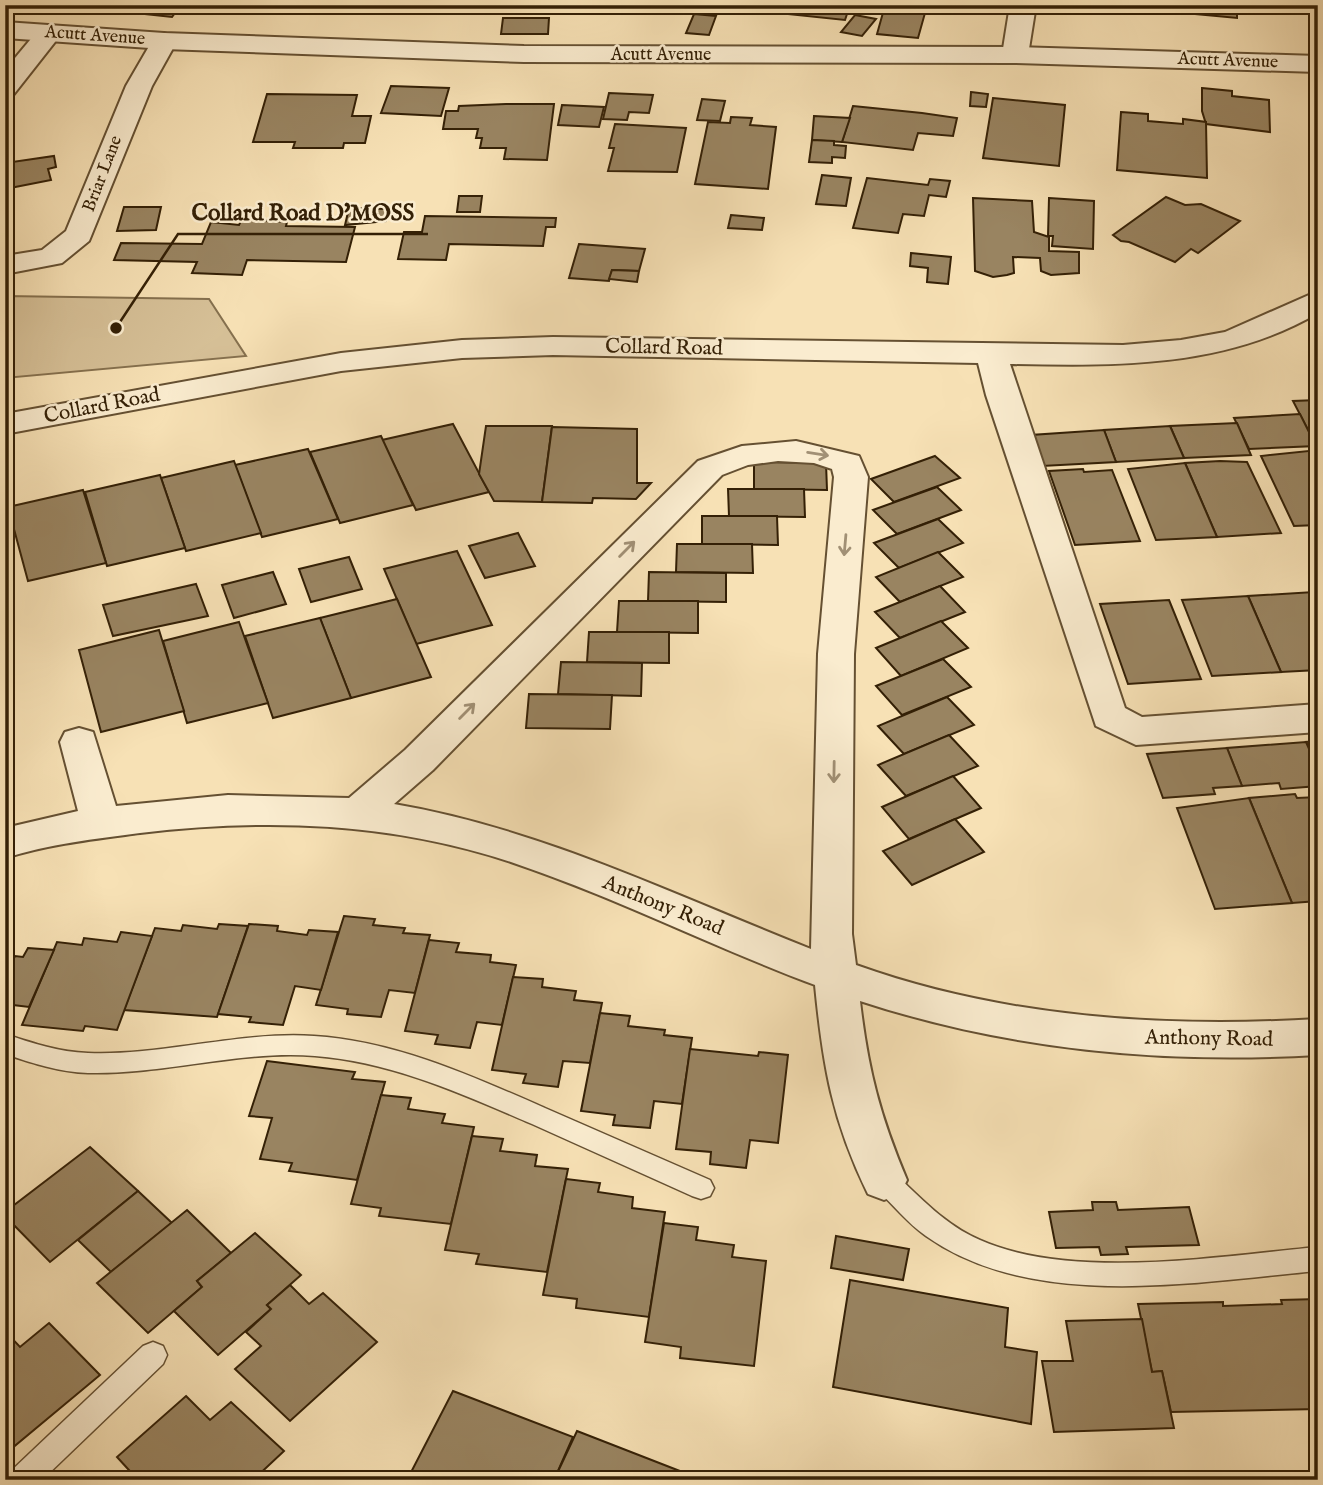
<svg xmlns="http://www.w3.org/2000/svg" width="1323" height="1485" font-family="'IM FELL English',serif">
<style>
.green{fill:#d6c097;stroke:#85704e;stroke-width:2}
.building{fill:#998461;stroke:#342006;stroke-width:2}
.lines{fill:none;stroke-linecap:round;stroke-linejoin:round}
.service-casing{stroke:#655032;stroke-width:3}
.minor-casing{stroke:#655032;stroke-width:4}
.tertiary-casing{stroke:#655032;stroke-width:4}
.service{fill:#faeccf;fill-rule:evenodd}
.minor{fill:#faeccf;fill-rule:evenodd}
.tertiary{fill:#faeccf;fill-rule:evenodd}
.oneway{stroke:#a19075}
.labels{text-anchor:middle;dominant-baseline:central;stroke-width:5;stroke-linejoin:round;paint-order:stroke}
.far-street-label{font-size:18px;fill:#342006;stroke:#faeccf}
.street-label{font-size:21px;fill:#342006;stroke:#faeccf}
.leader{fill:none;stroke:#342006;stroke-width:2.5}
.callout-dot{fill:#342006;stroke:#faeccf;stroke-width:2.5}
.callout-label{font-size:23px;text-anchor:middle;font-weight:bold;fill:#342006;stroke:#faeccf;stroke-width:5;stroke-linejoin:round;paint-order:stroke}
</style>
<rect width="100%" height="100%" fill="#f7e1b5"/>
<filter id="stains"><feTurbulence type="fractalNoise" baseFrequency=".00286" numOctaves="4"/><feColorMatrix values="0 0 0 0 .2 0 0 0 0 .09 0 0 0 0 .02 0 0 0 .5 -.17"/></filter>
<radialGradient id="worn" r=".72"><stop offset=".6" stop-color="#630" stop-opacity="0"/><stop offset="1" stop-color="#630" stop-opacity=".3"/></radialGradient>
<polygon class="green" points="5,296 209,299 246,356 5,378"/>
<g class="building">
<polygon points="58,5 95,5 91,10"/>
<polygon points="99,5 140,5 133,14 95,10"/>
<polygon points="142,5 181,5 172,17 135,13"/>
<polygon points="791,5 850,5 845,20 787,14"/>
<polygon points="1185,5 1237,5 1237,18 1185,13"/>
<polygon points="884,9 925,13 918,38 877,34"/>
<polygon points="694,14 716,16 709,35 686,33"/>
<polygon points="855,15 876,19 862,36 841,32"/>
<polygon points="503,18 549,18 548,34 501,34"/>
<polygon points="391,86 449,88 441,116 381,113"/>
<polygon points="1202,88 1232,91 1232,96 1269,100 1270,132 1206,124 1202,111"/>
<polygon points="971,92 988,94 986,107 970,106"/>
<polygon points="609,93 653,95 649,113 629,112 627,120 603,119"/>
<polygon points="267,94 357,95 352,116 371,116 365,143 344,143 343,148 293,148 295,142 253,142"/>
<polygon points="993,98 1065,105 1059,166 983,158"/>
<polygon points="702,99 725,101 720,121 697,120"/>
<polygon points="506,104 554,104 547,160 504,159 506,148 480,148 482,138 476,138 478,129 443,129 446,111 458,111 459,106"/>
<polygon points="562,105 604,107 599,127 558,125"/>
<polygon points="853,106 922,113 957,118 953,136 918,133 913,150 842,142"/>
<polygon points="1121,112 1148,114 1148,121 1183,124 1183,119 1206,122 1207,178 1117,170"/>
<polygon points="814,116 850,118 842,142 812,140"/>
<polygon points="731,117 752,118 750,125 776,127 768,189 695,184 708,122 730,123"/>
<polygon points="615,124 686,128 677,172 608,171 614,148 609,148"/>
<polygon points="812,140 834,141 834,145 846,146 845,158 832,157 832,163 809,162"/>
<polygon points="54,156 56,167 48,169 51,180 5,189 5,163"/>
<polygon points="822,175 851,178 846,206 816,204"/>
<polygon points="867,178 928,185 930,179 950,181 946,197 929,195 924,216 903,214 898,233 853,228"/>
<polygon points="459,196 482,196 480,212 457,212"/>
<polygon points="1166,197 1185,205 1201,204 1240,221 1198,253 1191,249 1175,262 1129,242 1121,241 1113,235"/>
<polygon points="973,198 1032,201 1034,232 1049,237 1049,251 1079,252 1079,273 1051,275 1041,271 1040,258 1013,257 1014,273 1007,275 993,277 975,271"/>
<polygon points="1049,198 1094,201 1093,249 1052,246 1053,236 1048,236"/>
<polygon points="124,207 161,207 156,230 117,231"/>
<polygon points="349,208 389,209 386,221 345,225"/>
<polygon points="731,215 764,218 762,230 728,228"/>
<polygon points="425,216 556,218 555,227 546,227 543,246 449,244 446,260 398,259 404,232 422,232"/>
<polygon points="242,219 287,222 286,226 355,227 346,262 247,260 242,275 192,273 197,262 114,260 121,243 202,244 211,222 239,225"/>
<polygon points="579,244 645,249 639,271 612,270 609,281 569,278"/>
<polygon points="911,253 951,257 948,284 927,282 928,268 910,266"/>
<polygon points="612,270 639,271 637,282 609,279"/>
<polygon points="1318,400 1318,431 1309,432 1293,401"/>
<polygon points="1300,414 1316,446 1249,449 1234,418"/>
<polygon points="1237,423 1251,455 1184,458 1170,426"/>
<polygon points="453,424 489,492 416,510 382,440"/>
<polygon points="486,426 552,426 542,502 494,501 479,474"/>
<polygon points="1170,426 1184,458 1116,462 1104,430"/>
<polygon points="552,427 637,429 637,483 651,483 636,499 593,498 592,503 542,502"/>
<polygon points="1104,430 1116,462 1042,466 1031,435"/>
<polygon points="381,436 413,505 340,523 310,452"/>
<polygon points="308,449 338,519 262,537 235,465"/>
<polygon points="1318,450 1318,525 1294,526 1261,456"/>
<polygon points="935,456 960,478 894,502 871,479"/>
<polygon points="234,461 261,533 186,551 161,478"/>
<polygon points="1220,461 1247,462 1281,533 1217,537 1185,463"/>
<polygon points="754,462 826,463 827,490 754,489"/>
<polygon points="1185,463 1217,537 1156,540 1128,469"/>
<polygon points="1083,469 1084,472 1112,470 1140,541 1075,545 1049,471"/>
<polygon points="160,475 185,548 107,566 85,492"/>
<polygon points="937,487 961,510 897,534 873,510"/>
<polygon points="728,489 804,489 805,517 729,516"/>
<polygon points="83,490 106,563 28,581 8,507"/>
<polygon points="702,516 777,516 778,545 702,544"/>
<polygon points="938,519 963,543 899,568 874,543"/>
<polygon points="518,533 535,566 485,578 469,546"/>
<polygon points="677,544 752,544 753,573 676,572"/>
<polygon points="457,551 492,625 416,644 384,569"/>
<polygon points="938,552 963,577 900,602 876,577"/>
<polygon points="349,557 362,589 311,602 299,569"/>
<polygon points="273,572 286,604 234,618 222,585"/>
<polygon points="649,572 726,573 726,602 648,601"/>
<polygon points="196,584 208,616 113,636 103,605"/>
<polygon points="940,586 965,612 900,638 875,612"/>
<polygon points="1314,592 1318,600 1318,670 1281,672 1248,596"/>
<polygon points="1248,596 1281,672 1212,676 1182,600"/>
<polygon points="397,599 431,677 351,698 320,618"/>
<polygon points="1169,600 1201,679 1128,684 1100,604"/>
<polygon points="619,601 698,601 698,633 617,632"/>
<polygon points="320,618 351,698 273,718 245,636"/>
<polygon points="941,621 968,648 901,676 876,648"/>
<polygon points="239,622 268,703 187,723 163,641"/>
<polygon points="159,630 184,711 101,732 79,650"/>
<polygon points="589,632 669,632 669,663 587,662"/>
<polygon points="943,659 971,687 902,715 876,686"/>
<polygon points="561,662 642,663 641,696 558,694"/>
<polygon points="529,694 612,695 610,729 526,728"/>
<polygon points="947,697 974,725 904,754 878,726"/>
<polygon points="949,735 978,766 906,796 878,765"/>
<polygon points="1318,741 1318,769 1306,742"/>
<polygon points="1306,742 1318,769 1318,786 1281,789 1279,783 1242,786 1227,748"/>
<polygon points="1227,748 1242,786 1213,788 1215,794 1163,798 1147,754"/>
<polygon points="953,776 981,808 909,839 882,807"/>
<polygon points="1295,794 1297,798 1318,797 1318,901 1292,903 1249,798"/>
<polygon points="1249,798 1292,903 1215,909 1177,808"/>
<polygon points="955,819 984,852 912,885 883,851"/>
<polygon points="344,916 375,919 373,925 405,928 403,933 430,935 415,993 389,990 381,1017 347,1014 348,1009 316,1005"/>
<polygon points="219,924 248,926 217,1017 124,1010 155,928 181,931 183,925 217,929"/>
<polygon points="249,924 278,926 277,931 307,935 309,930 338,932 321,990 295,986 283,1025 249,1022 251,1017 218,1014"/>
<polygon points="121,932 152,936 117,1030 85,1026 83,1031 22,1025 57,942 82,945 84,938 117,942"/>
<polygon points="429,940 459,943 456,952 491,955 490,962 516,965 502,1025 477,1022 470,1048 435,1044 438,1035 405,1031"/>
<polygon points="28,948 54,950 29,1007 5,1004 5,967 9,968 15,956 23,957"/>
<polygon points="513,977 543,979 542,987 576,991 574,1000 602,1003 590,1063 563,1061 558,1087 523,1083 526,1074 492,1070"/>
<polygon points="600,1013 630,1016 628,1026 665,1030 664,1035 692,1038 682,1104 654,1101 650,1128 613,1125 615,1115 581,1111"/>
<polygon points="690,1049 758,1056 759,1052 788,1055 778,1143 750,1140 746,1168 710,1164 711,1152 676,1149"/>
<polygon points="267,1061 355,1072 352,1079 385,1082 357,1180 289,1171 292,1163 260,1159 272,1118 249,1116"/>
<polygon points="381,1095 411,1098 408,1109 445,1114 442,1123 474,1127 451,1224 379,1216 381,1208 351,1204"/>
<polygon points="472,1136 503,1139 500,1151 537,1155 535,1166 568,1169 547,1272 476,1264 479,1254 445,1250"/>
<polygon points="90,1147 138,1191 50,1262 5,1216 5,1212"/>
<polygon points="566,1179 600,1183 598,1192 633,1197 632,1208 665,1212 649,1317 576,1308 577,1299 543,1295"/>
<polygon points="138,1191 172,1223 111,1272 78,1240"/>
<polygon points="1092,1202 1116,1202 1118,1210 1189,1207 1199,1245 1126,1247 1128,1254 1101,1255 1099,1247 1056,1248 1049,1212 1093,1210"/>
<polygon points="187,1210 231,1253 197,1281 202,1287 148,1333 97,1283"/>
<polygon points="664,1223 698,1227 696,1240 734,1245 732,1257 766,1261 754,1366 680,1358 681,1347 645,1342"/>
<polygon points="255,1233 301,1275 267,1305 271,1309 218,1355 174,1311 202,1287 197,1281"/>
<polygon points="836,1236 909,1249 903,1280 831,1268"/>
<polygon points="850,1280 1008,1308 1005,1347 1037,1352 1031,1424 833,1387"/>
<polygon points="290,1285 309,1304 323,1293 377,1342 290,1421 235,1369 261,1346 246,1332 271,1309 267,1305"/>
<polygon points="1318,1299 1318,1409 1171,1412 1162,1371 1152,1372 1138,1304 1223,1302 1223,1306 1282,1304 1281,1300"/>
<polygon points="1142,1319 1152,1372 1162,1371 1174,1428 1054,1432 1042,1361 1073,1361 1066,1321"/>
<polygon points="49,1323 100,1375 5,1454 5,1331 20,1347"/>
<polygon points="453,1391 573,1437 554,1480 407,1480"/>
<polygon points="186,1396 210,1420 231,1402 284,1451 253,1480 138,1480 117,1457"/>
<polygon points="577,1431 703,1480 554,1480"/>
</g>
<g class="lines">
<g class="service-casing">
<g id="service">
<path d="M 5,1034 C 32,1043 59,1052 88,1053 C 164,1056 238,1031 314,1036 C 395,1041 472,1076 545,1108 C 600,1132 655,1156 710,1180 L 714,1188 L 710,1196 L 701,1199 L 692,1196 C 639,1172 585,1148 532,1124 C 462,1094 392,1062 315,1056 C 239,1050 164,1075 88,1073 C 59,1072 32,1063 5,1054 Z"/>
<path d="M 884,1169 L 893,1172 C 921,1198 945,1225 980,1240 C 1072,1281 1220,1256 1318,1247 L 1318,1271 C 1195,1282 1033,1312 926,1236 C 907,1223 892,1203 875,1188 L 871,1180 L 875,1172 Z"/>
<polygon points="153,1342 163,1346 167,1355 163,1364 42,1480 8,1480 12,1470 143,1346"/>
</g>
</g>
<g class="minor-casing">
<g id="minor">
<polygon points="1010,5 1036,5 1028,55 1024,61 1006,61 1002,55"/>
<polygon points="49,25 58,28 62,33 14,94 5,96 5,70 40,28"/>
<polygon points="164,33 173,36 177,41 152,86 89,241 62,263 5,274 5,256 42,250 66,231 126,86 155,36"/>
<path d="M 1318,291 L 1318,313 C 1224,368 1116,366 1010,364 L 1125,708 L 1142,717 L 1318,704 L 1318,732 L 1136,745 L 1096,726 L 986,395 L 978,363 L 553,355 L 462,358 L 341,371 L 5,434 L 5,414 L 341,353 L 462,340 L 553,337 L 1123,345 L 1181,340 L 1225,332 Z"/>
<path d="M 796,441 L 859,456 L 868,477 L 854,654 L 852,934 L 856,965 C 1004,1018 1162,1028 1318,1019 L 1318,1055 C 1161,1064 1010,1050 860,1001 C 868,1070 880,1116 907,1180 L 900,1194 L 884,1200 L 868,1194 C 832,1120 823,1066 815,985 C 713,947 615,897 511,862 C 390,822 266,818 140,833 C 95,839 49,844 5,858 L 5,828 L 78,811 L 60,742 L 65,732 L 79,728 L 93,732 L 116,806 L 228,795 L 349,798 L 405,750 L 698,461 L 742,446 ZM 778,461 L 814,463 L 832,469 L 834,477 L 818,654 L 811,949 C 674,895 541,829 394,804 L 433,770 L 722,475 L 748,465 Z"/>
</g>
</g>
<g class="tertiary-casing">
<polygon id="tertiary" points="5,22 164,33 524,46 1015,47 1318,56 1318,72 1015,63 524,62 164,49 5,38"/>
</g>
<use href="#service" class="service"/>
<use href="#minor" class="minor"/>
<use href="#tertiary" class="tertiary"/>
</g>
<defs><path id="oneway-shaft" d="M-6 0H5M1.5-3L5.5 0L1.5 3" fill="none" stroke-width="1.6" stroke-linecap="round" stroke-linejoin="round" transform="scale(1.75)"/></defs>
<g class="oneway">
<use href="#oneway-shaft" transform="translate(818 454) rotate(9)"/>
<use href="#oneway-shaft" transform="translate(845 545) rotate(95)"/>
<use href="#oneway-shaft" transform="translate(627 549) rotate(-45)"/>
<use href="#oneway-shaft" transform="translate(467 711) rotate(-45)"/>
<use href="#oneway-shaft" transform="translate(834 772) rotate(91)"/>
</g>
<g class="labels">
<g class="far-street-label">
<text transform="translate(95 36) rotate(4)">Acutt Avenue</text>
<text x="661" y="55">Acutt Avenue</text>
<text transform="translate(1228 61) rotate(2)">Acutt Avenue</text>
<text transform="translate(103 174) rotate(-69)">Briar Lane</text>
</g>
<g class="street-label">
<text transform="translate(664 348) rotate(1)">Collard Road</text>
<text transform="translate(102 406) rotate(-11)">Collard Road</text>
<text transform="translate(663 906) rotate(22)">Anthony Road</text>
<text transform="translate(1209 1039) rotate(1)">Anthony Road</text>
</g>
</g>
<path class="leader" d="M116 328L178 234H428"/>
<circle class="callout-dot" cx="116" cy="328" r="7"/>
<g class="callout-label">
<text x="303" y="220">Collard Road D'MOSS</text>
</g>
<rect width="1323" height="1485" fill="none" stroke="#f7e1b5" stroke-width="28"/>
<rect x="7" y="7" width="1309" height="1471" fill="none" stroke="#342006" stroke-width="3.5"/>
<rect x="14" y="14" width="1295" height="1457" fill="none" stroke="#342006" stroke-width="2"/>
<rect width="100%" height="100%" filter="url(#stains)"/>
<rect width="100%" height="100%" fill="url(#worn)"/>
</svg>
